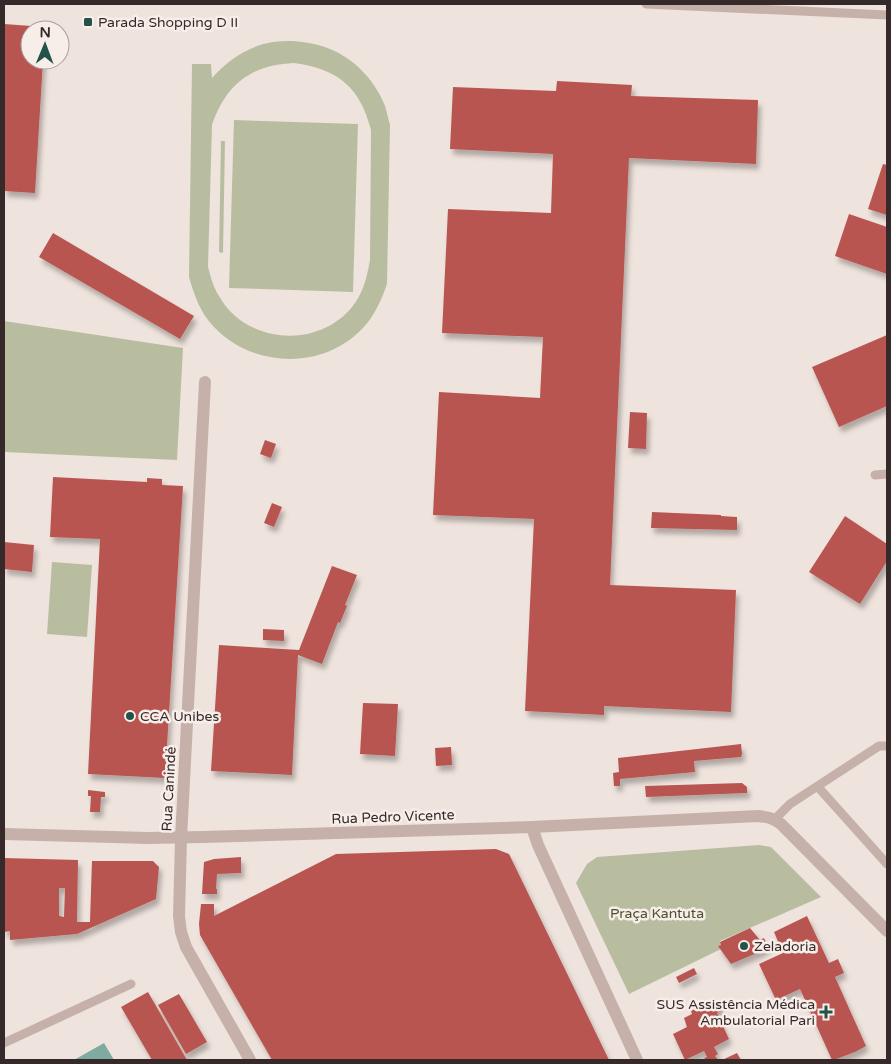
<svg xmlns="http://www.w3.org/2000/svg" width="891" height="1064" font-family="'Varela Round',sans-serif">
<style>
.green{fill:#b9bd9f;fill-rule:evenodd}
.water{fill:#7faaa2}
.building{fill:#b95551;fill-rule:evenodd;filter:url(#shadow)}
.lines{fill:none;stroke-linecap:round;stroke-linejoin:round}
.service{stroke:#c6b1aa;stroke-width:9}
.minor{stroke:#c6b1aa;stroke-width:12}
.tertiary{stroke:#c6b1aa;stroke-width:12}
.poi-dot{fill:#23524b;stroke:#f8eee9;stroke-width:2}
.labels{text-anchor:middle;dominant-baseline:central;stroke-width:5;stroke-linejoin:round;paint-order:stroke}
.poi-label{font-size:14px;fill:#352a29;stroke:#f8eee9;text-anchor:start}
.street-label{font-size:14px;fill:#352a29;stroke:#f8eee9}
.park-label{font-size:14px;fill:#4b502f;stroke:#f8eee9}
</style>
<defs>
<filter id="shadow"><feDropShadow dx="3" dy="5.5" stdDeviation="2.5" flood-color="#0004"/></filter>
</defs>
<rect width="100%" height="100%" fill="#efe3dd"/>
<g class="green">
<path d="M 293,41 C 306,42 318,44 330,49 C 355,59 376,82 385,106 C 387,112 388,119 390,125 L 387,284 C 383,296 378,307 371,318 C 334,370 257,372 214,327 C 201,314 194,295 189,277 L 192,64 L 211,64 L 212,78 C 228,60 248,46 273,42 C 279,41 286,41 293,41 ZM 294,63 C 338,69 360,87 371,130 L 370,260 C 367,276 364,290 355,303 C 322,350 246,345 219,296 C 213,287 211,277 208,267 L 212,125 C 226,84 251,65 294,63 Z"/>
<polygon points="234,120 358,124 353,292 229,288"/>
<polygon points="221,141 225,141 223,253 219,252"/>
<polygon points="4,321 183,348 177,460 4,452"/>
<polygon points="52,562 92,565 87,637 47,634"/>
<polygon points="759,845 771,847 821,897 720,941 721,945 718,946 721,949 629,994 576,883 587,864 597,857"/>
</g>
<polygon class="water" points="104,1043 114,1060 74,1060"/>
<g class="building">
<polygon points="4,24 45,27 45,30 30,30 30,60 43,60 35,193 4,191"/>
<polygon points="557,81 632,85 631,96 758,100 756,164 629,158 610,585 736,590 731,712 604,706 604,715 525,711 534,519 433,515 439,392 540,398 543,337 442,333 448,209 551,213 553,154 450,149 453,87 556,91"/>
<polygon points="883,164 887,165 887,215 868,209"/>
<polygon points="849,214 887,227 887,274 835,256"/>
<polygon points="53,233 194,316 180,339 39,257"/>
<polygon points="887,335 887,406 839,427 812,367"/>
<polygon points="630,412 647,413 646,449 628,448"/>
<polygon points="265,440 276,444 271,458 260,454"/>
<polygon points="53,477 147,482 147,478 162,479 162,485 183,486 165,778 88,774 100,539 50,537"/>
<polygon points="272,503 282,507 274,527 264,523"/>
<polygon points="652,512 721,515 721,516 737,517 737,530 651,528"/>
<polygon points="845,516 887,544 887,561 860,604 809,572"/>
<polygon points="4,542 34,545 32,572 4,569"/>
<polygon points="332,566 357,575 345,605 347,606 340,623 338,622 322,664 298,655 292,775 211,771 219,645 299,650"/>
<polygon points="263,629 284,630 284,641 263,640"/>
<polygon points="363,703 398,704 395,756 360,754"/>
<polygon points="741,744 742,754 741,757 694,761 695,772 620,779 620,786 614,786 613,773 619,772 618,758"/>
<polygon points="451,747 452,765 436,766 435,748"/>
<polygon points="742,783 747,787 747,793 646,797 645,786"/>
<polygon points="88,790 105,792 105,797 101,797 100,812 90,812 91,796 88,796"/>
<polygon points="496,849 509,854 609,1060 272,1060 200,935 199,924 201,904 214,904 214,916 336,854"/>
<polygon points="241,857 241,873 217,874 216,889 217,889 217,894 202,894 204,862 214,859"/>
<path d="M 4,858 L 78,860 L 77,922 L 90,922 L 92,861 L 153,861 L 159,867 L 156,899 L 77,934 L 10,940 L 10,931 L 4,932 ZM 59,888 L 65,888 L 64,917 L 59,916 Z"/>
<polygon points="807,916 829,963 838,959 844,973 835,977 866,1046 855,1052 834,1060 832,1060 800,989 776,1000 759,964 783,953 774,932"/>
<polygon points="750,928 760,940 764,938 768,947 764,949 764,950 731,964 718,946 721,945 720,942"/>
<polygon points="694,968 697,974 679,983 676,977"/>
<polygon points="148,992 187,1060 152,1060 121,1007"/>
<polygon points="179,994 207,1042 186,1054 158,1005"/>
<polygon points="716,999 722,1011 717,1013 729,1039 714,1047 718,1054 715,1056 718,1060 706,1060 704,1058 707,1057 704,1051 685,1060 673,1034 687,1027 684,1018 692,1014 691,1011"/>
<polygon points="737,1053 741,1060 722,1060"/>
</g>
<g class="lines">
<g class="service">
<polyline points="646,4 887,15"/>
<polyline points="875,475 887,474"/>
<polyline points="818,787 887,864"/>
<polyline points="775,819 790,804 879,746 887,746"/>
<polyline points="4,1043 131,984"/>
</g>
<g class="minor">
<polyline points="532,827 538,845 637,1060"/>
<polyline points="181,838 205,382"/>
</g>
<g class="tertiary">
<path d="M 4,834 L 148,838 L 203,837 L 532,827 L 758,816 C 768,817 773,818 781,824 L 887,931"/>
<polyline points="181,838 179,916 181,932 186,947 250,1060"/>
</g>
</g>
<g class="poi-dot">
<rect x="83" y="17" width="10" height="10" rx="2.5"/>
<circle cx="130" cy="716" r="5"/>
<circle cx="744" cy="946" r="5"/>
<path d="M823.5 1004.5h5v5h5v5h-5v5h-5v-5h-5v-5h5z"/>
</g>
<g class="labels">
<g class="poi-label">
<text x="98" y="22">Parada Shopping D II</text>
<text x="140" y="716">CCA Unibes</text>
<text x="754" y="946">Zeladoria</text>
<text x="815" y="1004" text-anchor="end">SUS Assistência Médica<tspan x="815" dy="16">Ambulatorial Pari</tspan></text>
</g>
<g class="street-label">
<text transform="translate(169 789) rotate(-87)">Rua Canindé</text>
<text transform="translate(393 817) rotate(-2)">Rua Pedro Vicente</text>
</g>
<g class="park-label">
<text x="657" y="913">Praça Kantuta</text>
</g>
</g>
<rect width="891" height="1064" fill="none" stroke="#352a29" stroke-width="10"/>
<g transform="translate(45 45) rotate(1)"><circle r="24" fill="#f8eee9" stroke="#aaa09c"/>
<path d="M0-4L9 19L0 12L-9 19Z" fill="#23524b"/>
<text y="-8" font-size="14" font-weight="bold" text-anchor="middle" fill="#352a29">N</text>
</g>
</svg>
